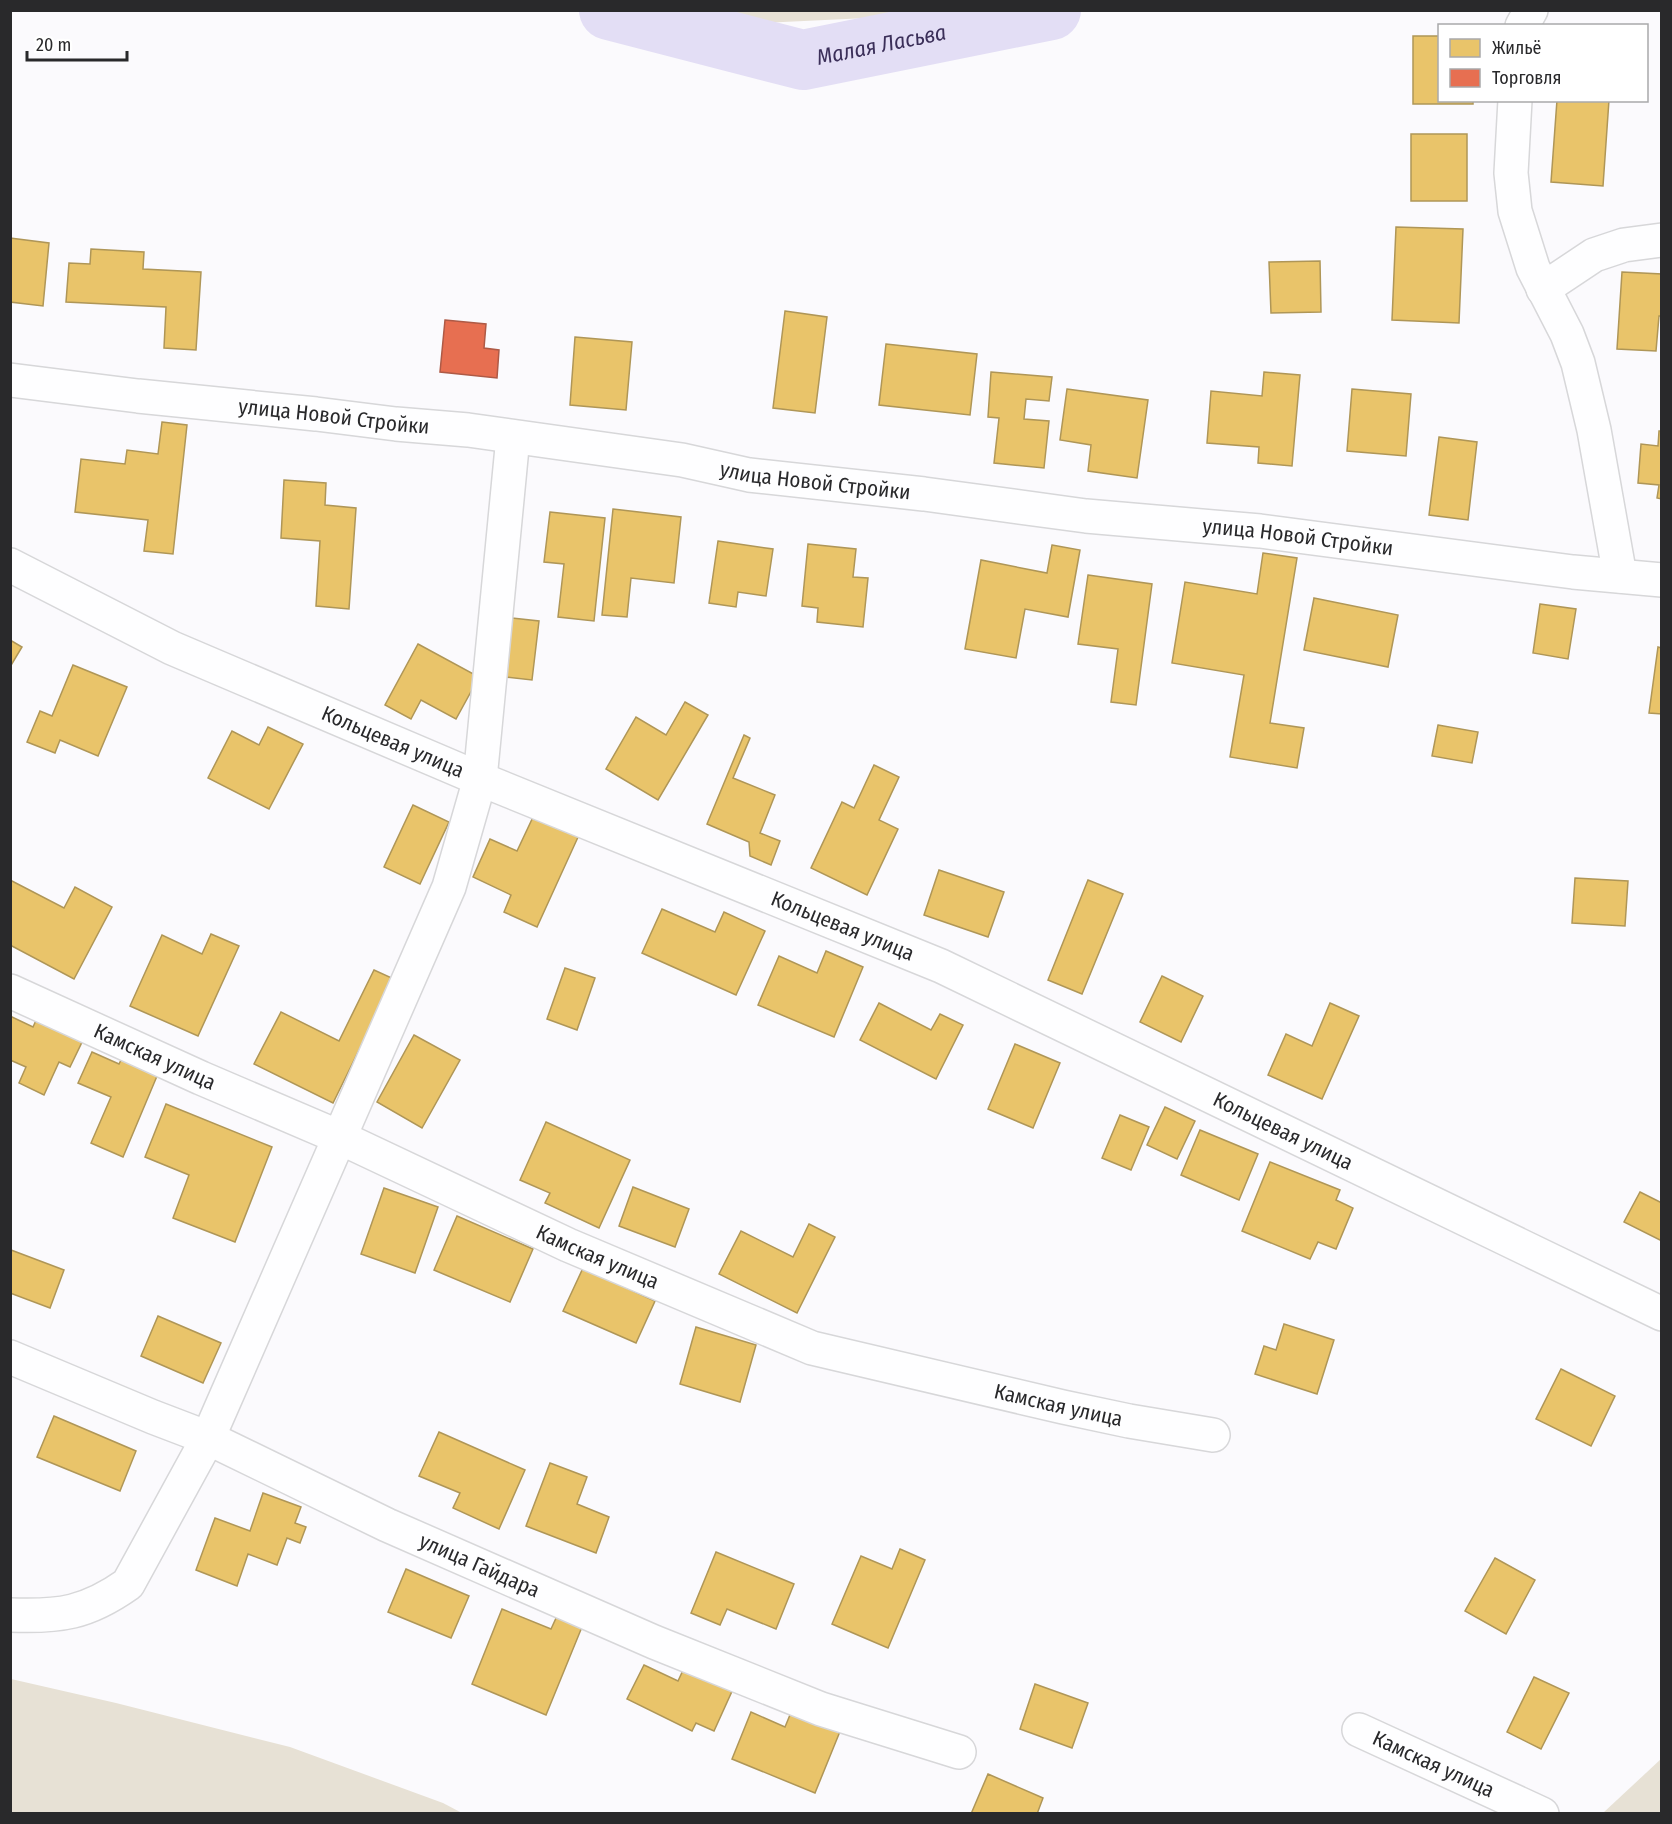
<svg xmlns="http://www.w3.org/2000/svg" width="1672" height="1824" font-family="'Fira Sans Condensed',sans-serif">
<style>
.green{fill:#e7e1d5}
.homes{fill:#e9c46a;stroke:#af9657;stroke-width:1.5}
.shops{fill:#e76f51;stroke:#ae5a46;stroke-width:1.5}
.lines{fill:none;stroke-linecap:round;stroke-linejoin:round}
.river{stroke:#e3def5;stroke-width:60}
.minor-casing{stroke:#d7d7d9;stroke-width:36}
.minor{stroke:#fefeff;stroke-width:33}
.labels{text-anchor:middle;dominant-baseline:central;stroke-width:6;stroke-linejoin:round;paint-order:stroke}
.street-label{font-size:21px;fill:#29292b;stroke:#fff}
.water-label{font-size:22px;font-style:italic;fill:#3b2f59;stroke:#fff}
</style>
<rect width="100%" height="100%" fill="#fbfafd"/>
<g class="green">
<polygon points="654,11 654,10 981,11 972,13 743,24 724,13 707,27"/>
<polygon points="11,1679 116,1703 290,1747 443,1803 462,1813 11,1813"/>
<polygon points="1661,1759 1661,1813 1603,1813"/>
</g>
<g class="homes">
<polygon points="1413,36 1440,36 1440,100 1473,100 1473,104 1413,104"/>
<polygon points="1557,100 1609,100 1603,186 1551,182"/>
<rect x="1411" y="134" width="56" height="67"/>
<polygon points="1396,227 1463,229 1459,323 1392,320"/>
<polygon points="10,238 49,243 43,306 10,302"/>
<polygon points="91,249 144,252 143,269 201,272 196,350 164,348 166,307 66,302 69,263 90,264"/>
<polygon points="1320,261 1321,312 1271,313 1269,262"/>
<polygon points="1622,272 1662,274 1662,316 1659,316 1656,351 1617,349"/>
<polygon points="785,311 827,317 815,413 773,408"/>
<polygon points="575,337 632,342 626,410 570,405"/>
<polygon points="886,344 977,354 970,415 879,405"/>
<polygon points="991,372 1052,377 1049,401 1026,399 1024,419 1049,421 1044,468 994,463 999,418 988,417"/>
<polygon points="1264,372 1300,375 1292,466 1258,463 1259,447 1207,443 1211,391 1262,396"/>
<polygon points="1067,389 1148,400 1137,478 1088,471 1091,445 1060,440"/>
<polygon points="1352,389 1411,394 1406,456 1347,451"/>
<polygon points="162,422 187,425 173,554 144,551 148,520 75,512 81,459 125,464 127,450 158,454"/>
<polygon points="1659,431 1662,431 1662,499 1657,498 1659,485 1638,483 1641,444 1658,446"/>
<polygon points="1439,437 1477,442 1468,520 1429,515"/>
<polygon points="284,480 326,483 325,505 356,508 349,609 316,606 320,541 281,538"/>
<polygon points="613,509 681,517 674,583 631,578 627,617 602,615"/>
<polygon points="550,512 605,518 594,621 558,617 564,564 544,562"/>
<polygon points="718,541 773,549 766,596 738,592 736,607 709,603"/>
<polygon points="808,544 856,549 853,577 868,578 863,627 817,622 818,608 802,606"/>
<polygon points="1052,545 1080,550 1068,617 1025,609 1016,658 965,649 981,560 1047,573"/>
<polygon points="1263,553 1297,558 1270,723 1304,728 1297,768 1230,757 1244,675 1172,663 1185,582 1257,594"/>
<polygon points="1088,575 1152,584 1136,705 1111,702 1118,649 1078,644"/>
<polygon points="1314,598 1398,615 1388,667 1304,650"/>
<polygon points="1540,604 1576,609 1568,659 1533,653"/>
<polygon points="512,618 539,621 532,680 505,677"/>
<polygon points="10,640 22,647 10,667"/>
<polygon points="418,644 479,677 456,719 421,700 411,719 385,705"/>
<polygon points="1658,647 1662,648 1662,714 1649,713"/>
<polygon points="73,665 127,687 98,756 60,740 55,753 27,742 40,711 52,716"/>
<polygon points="685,702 708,715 658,800 606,769 636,717 666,735"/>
<polygon points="1438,725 1478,732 1472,763 1432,756"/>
<polygon points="268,727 303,744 269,809 208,778 232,731 259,745"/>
<polygon points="744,735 750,738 733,778 775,795 760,833 780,841 771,865 750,856 749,842 707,824"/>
<polygon points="874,765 899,777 879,820 898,829 867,895 811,868 842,802 854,808"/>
<polygon points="413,805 449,822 420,884 384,867"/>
<polygon points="534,815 579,835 537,927 504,912 511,895 473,877 490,839 517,851"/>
<polygon points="939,870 1004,892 988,937 924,915"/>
<polygon points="1575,878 1628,881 1625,926 1572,923"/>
<polygon points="10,880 64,908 75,887 112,907 74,979 10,945"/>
<polygon points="1088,880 1123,894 1082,994 1048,980"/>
<polygon points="662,909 715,932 724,912 765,931 736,995 642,953"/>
<polygon points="211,934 239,946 198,1036 130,1006 162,935 202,954"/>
<polygon points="826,951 863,967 834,1037 758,1005 779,956 817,973"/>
<polygon points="565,968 595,978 577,1030 547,1019"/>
<polygon points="374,970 394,979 333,1103 254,1064 281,1012 339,1041"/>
<polygon points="1162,976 1203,996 1181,1042 1140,1022"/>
<polygon points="879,1003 931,1030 940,1014 963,1025 936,1079 860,1040"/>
<polygon points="1330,1003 1359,1016 1322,1099 1268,1075 1286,1034 1312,1046"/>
<polygon points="10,1016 33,1027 38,1016 84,1038 70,1067 59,1062 44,1095 19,1083 26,1067 10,1060"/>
<polygon points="414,1035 460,1060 422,1128 377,1102"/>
<polygon points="1015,1044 1060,1063 1033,1128 988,1109"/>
<polygon points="92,1052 119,1064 124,1054 160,1069 123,1157 91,1143 111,1097 78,1083"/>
<polygon points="166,1104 272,1147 235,1242 173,1218 189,1175 145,1157"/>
<polygon points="1165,1107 1195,1121 1177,1159 1147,1145"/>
<polygon points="1120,1115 1149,1127 1131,1170 1102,1158"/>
<polygon points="546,1122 630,1160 599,1228 545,1203 550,1193 520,1180"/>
<polygon points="1200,1130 1258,1154 1239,1200 1181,1175"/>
<polygon points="1270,1162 1340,1190 1336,1200 1353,1208 1336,1249 1318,1242 1310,1259 1242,1231"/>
<polygon points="633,1187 689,1209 675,1247 619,1226"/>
<polygon points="384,1188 438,1207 415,1273 361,1254"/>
<polygon points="1640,1192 1662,1203 1662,1241 1624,1222"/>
<polygon points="457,1216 533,1249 510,1302 434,1270"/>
<polygon points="809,1224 835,1237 797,1313 719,1274 741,1231 793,1257"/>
<polygon points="11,1250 64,1270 50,1308 10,1293"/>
<polygon points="583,1268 655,1301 636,1343 563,1311"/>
<polygon points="158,1316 221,1343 203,1383 141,1356"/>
<polygon points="1284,1324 1334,1340 1317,1394 1255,1374 1264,1346 1276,1350"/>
<polygon points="696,1327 756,1345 740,1402 680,1384"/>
<polygon points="1561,1369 1615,1396 1591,1446 1536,1419"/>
<polygon points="54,1416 136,1451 120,1491 37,1457"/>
<polygon points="439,1432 525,1470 499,1529 453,1508 460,1493 419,1476"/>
<polygon points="550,1463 587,1477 577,1504 609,1517 596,1553 526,1526"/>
<polygon points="263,1493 301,1507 295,1523 306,1527 300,1543 287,1538 277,1565 248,1554 237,1586 196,1570 215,1518 250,1531"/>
<polygon points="900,1549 925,1560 888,1648 832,1624 861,1556 892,1569"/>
<polygon points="716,1552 794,1584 776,1629 727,1609 720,1625 691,1613"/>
<polygon points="1495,1558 1535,1580 1506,1634 1465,1611"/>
<polygon points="406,1569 469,1596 451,1638 388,1612"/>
<polygon points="502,1609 551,1629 557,1616 582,1627 546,1715 472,1684"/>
<polygon points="644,1665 678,1681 685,1666 733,1689 714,1731 696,1723 692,1731 627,1699"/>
<polygon points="1534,1677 1569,1693 1541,1749 1507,1732"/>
<polygon points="1035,1684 1088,1703 1072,1748 1020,1729"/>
<polygon points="792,1710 841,1729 815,1793 732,1759 751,1712 785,1727"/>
<polygon points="988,1774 1043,1798 1037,1814 971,1814"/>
</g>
<polygon class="shops" points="445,320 486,324 484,348 499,350 497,378 440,372"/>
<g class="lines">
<path class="river" id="s1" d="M 609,10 L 803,60 L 1051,10"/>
<g class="minor-casing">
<g id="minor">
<polyline points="1522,26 1531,10"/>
<polyline points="1515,100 1511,173 1515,211 1533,268 1567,334 1578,363 1594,430 1620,576"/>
<polyline points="1543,289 1594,255 1624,245 1662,240"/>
<path id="s2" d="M 10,380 L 138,396 L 316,414 L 396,424 L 468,430 L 682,460 L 749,475 L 924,494 L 1086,516 L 1260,531 L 1573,572 L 1662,580"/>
<path id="s3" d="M 10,565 L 172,648 L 480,779 L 941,966 L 1662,1314"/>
<path id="s4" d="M 10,991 L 201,1078 L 339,1137 L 568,1245 L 812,1348 L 1063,1407 L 1129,1421 L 1213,1435"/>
<path id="s5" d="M 10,1357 L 153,1417 L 208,1438 L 387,1525 L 654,1642 L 821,1709 L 959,1752"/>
<path d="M 10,1615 C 60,1617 87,1613 128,1584 L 208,1438 L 449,887 L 480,779 L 513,437"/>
<path id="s6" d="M 1359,1730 L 1542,1814"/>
</g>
</g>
<use href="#minor" class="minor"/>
</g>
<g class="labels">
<g class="street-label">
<text stroke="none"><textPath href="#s2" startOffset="326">улица Новой Стройки</textPath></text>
<text stroke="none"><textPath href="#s2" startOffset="812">улица Новой Стройки</textPath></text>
<text stroke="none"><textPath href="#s2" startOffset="1298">улица Новой Стройки</textPath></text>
<text stroke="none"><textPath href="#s3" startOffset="422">Кольцевая улица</textPath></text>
<text stroke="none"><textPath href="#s3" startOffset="908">Кольцевая улица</textPath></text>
<text stroke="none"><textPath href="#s4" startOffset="159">Камская улица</textPath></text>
<text stroke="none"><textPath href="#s3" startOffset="1394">Кольцевая улица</textPath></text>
<text stroke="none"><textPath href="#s4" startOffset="645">Камская улица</textPath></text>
<text stroke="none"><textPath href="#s4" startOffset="1131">Камская улица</textPath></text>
<text stroke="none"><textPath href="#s5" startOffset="514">улица Гайдара</textPath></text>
<text stroke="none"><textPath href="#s6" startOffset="82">Камская улица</textPath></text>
</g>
<g class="water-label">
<text stroke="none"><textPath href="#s1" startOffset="280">Малая Ласьва</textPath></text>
</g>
</g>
<rect width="1672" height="1824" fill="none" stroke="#29292b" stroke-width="24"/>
<rect x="1438" y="24" width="210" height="78" fill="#ffffff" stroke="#a9a9aa" stroke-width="1.5"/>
<rect x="1450" y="39" width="30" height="18" fill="#e9c46a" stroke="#a9a9aa" stroke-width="1.5"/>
<text x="1492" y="54" font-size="18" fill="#29292b">Жильё</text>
<rect x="1450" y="69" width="30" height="18" fill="#e76f51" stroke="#a9a9aa" stroke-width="1.5"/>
<text x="1492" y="84" font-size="18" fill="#29292b">Торговля</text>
<path d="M27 51v9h100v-9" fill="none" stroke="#29292b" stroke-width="3"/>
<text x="36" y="51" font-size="18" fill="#29292b" stroke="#ffffff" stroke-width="4.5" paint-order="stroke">20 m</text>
</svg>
